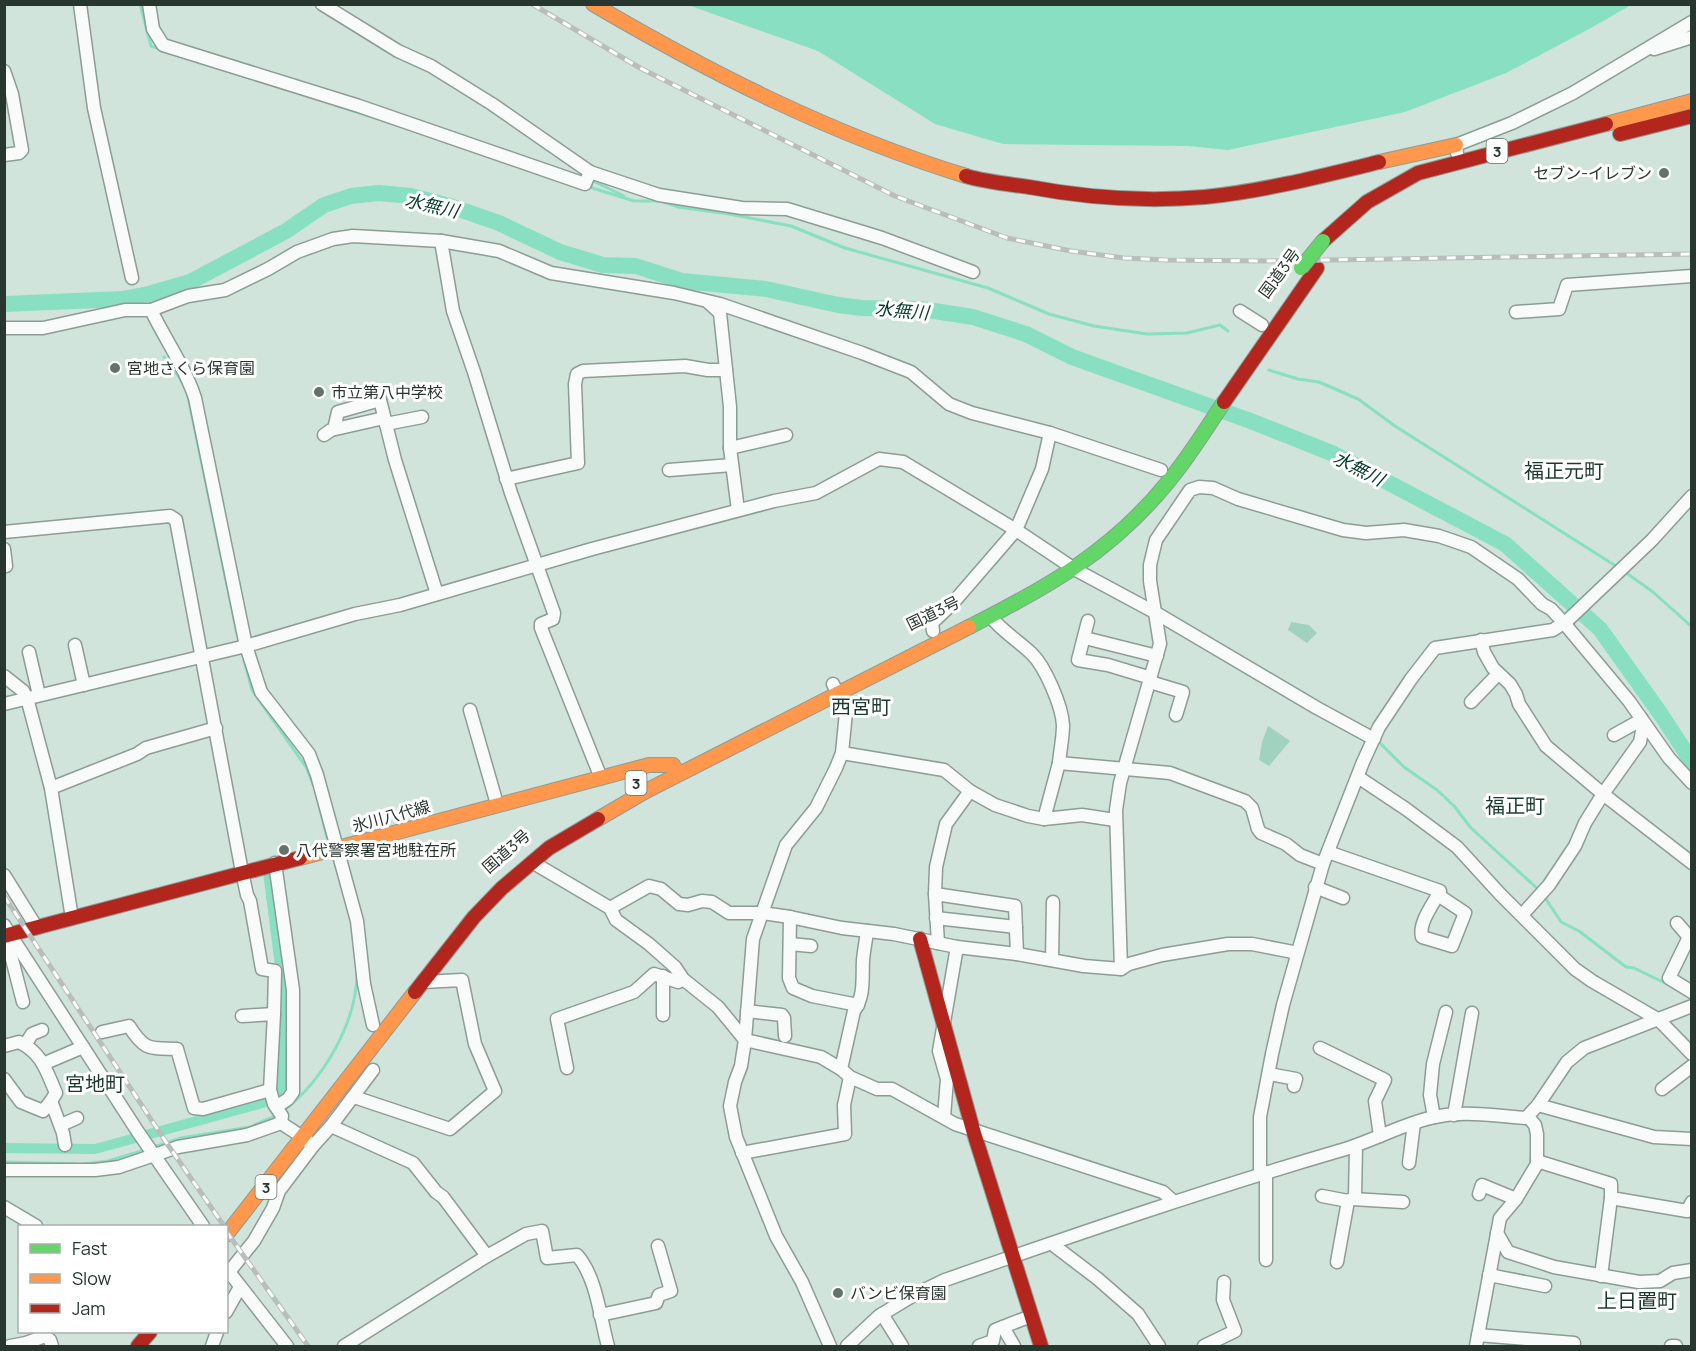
<svg xmlns="http://www.w3.org/2000/svg" width="1696" height="1351" font-family="Manrope,'Noto Sans JP',sans-serif">
<style>
.green{fill:#a0d2bf}
.water{fill:#89dfc1}
.lines{fill:none;stroke-linecap:round;stroke-linejoin:round}
.stream{stroke:#89dfc1;stroke-width:3}
.canal{stroke:#89dfc1;stroke-width:10}
.river{stroke:#89dfc1;stroke-width:16}
.street-casing{stroke:#8d9c96;stroke-width:15}
.fast-casing{stroke:#8d9c96;stroke-width:16}
.slow-casing{stroke:#8d9c96;stroke-width:16}
.jam-casing{stroke:#8d9c96;stroke-width:16}
.street{stroke:#f8fbfa;stroke-width:12}
.fast{stroke:#63d668;stroke-width:14}
.slow{stroke:#ff974d;stroke-width:14}
.jam{stroke:#b3261e;stroke-width:14}
.rail-casing{stroke:#b8bebb;stroke-width:5}
.rail{stroke:#fff;stroke-width:3;stroke-dasharray:9;stroke-linecap:butt}
.fast-bridge-casing{stroke:#8d9c96;stroke-width:16;stroke-linecap:butt}
.fast-bridge{stroke:#63d668;stroke-width:14}
.poi-dot{fill:#63736c;stroke:#fff;stroke-width:2}
.labels{text-anchor:middle;dominant-baseline:central;stroke-width:6;stroke-linejoin:round;paint-order:stroke}
.shield{fill:#fff;stroke:#68726e;stroke-width:1.5}
.shield-label{font-size:15px;font-weight:bold;fill:#283630}
.poi-label{font-size:16px;fill:#283630;stroke:#fff;text-anchor:start}
.street-label{font-size:16px;fill:#283630;stroke:#fff}
.water-label{font-size:18px;font-style:italic;fill:#043a2b;stroke:#fff}
.quarter-label{font-size:20px;fill:#1b3a2f;stroke:#fff}
</style>
<rect width="100%" height="100%" fill="#d0e4dc"/>
<g class="green">
<polygon points="1291,622 1309,625 1317,633 1307,643 1288,630"/>
<polygon points="1268,726 1290,741 1269,766 1259,760 1262,742"/>
</g>
<polygon class="water" points="688,5 1631,5 1591,28 1506,73 1405,112 1228,150 1188,146 1003,144 935,124 818,51"/>
<g class="lines">
<g class="stream">
<polyline points="140,4 151,46 160,49"/>
<polyline points="195,61 249,78"/>
<polyline points="335,105 400,126"/>
<polyline points="589,179 624,196"/>
<polyline points="586,186 634,201 661,201 678,207 729,214 791,226 845,248 988,288 1049,314 1094,326 1147,334 1187,333 1220,325 1228,331"/>
<polyline points="149,294 150,301"/>
<polyline points="164,357 180,378 187,392 237,634"/>
<polyline points="1269,370 1298,379 1319,382 1358,399 1395,426 1619,568"/>
<polyline points="1625,572 1653,592 1692,627"/>
<polyline points="244,660 252,690 306,767 313,784"/>
<polyline points="1377,740 1404,767 1437,790 1454,806 1471,828 1540,891"/>
<polyline points="316,793 327,838"/>
<polyline points="334,859 338,873"/>
<polyline points="1544,896 1561,922 1579,931 1626,967 1634,968 1667,984"/>
<path d="M 283,1111 C 323,1081 358,1021 357,970"/>
<polyline points="154,1147 181,1138 250,1127 277,1115"/>
<polyline points="4,1162 75,1164"/>
<polyline points="84,1164 108,1161 145,1150"/>
</g>
<polyline class="canal" points="4,1148 95,1149 277,1099 281,1093 282,981 268,872"/>
<polyline class="river" points="4,304 122,299 149,294 190,282 286,231 324,205 351,196 379,193 411,196 450,206 499,223 560,252 603,265 636,266 682,281 766,289 838,305 862,308 921,309 973,317 1026,334 1072,357 1248,420 1334,454 1505,544 1600,629 1662,716 1692,762"/>
<g class="street-casing">
<g id="street">
<polyline points="80,4 94,108 132,278"/>
<polyline points="149,4 153,29 163,45 359,106 585,184 590,172"/>
<polyline points="322,4 398,51 431,66 492,104 590,172 659,195 742,208 787,209 882,238 973,272"/>
<polyline points="1654,49 1692,37"/>
<polyline points="4,71 12,94 22,150 19,153 4,155"/>
<polyline points="1457,153 1456,145 1512,123 1573,93 1692,22"/>
<polyline points="441,241 453,311 474,372 511,493 554,613 553,619 541,624 541,628 601,778"/>
<polyline points="708,302 720,313 730,407 730,448 738,510"/>
<path d="M 151,310 C 165,339 185,367 195,398 L 246,646 L 261,692 L 309,754 L 317,775 L 357,921 L 364,984 L 373,1025"/>
<polyline points="1240,311 1262,325"/>
<polyline points="1516,312 1559,309 1567,285 1692,276"/>
<polyline points="4,328 43,328 125,310 151,310 188,296 225,290 268,269 297,252 333,239 353,236 441,241 499,251 551,273 674,293 720,304 862,353 911,372 949,404 972,413 1050,433 1161,470"/>
<polyline points="378,392 395,460 437,594"/>
<polyline points="386,424 422,417"/>
<polyline points="334,429 338,412 380,400"/>
<polyline points="324,435 331,430 384,418"/>
<polyline points="730,448 786,435"/>
<polyline points="669,470 732,465"/>
<polyline points="506,479 578,463 575,384 577,374 583,371 685,366 708,370 726,370"/>
<polyline points="4,532 170,516 176,520 242,872 247,895 250,901 262,969 275,971 274,1014"/>
<polyline points="4,549 6,566"/>
<path d="M 990,616 C 1002,631 1017,640 1031,653 C 1045,666 1062,706 1063,725 C 1063,738 1060,751 1059,763"/>
<polyline points="1088,621 1078,660 1108,665 1151,678"/>
<polyline points="933,631 932,623 952,604 1016,530 1042,469 1050,433"/>
<polyline points="1085,638 1157,656"/>
<polyline points="1481,640 1484,652 1493,668 1510,684 1516,694 1519,704 1546,746 1603,794 1640,742 1642,731 1641,718"/>
<polyline points="75,645 84,685"/>
<polyline points="29,652 39,695"/>
<polyline points="4,676 23,691 27,698 51,788 72,918"/>
<polyline points="1150,682 1183,692 1176,715"/>
<polyline points="1471,702 1498,674"/>
<polyline points="4,704 246,646 355,614 400,605 592,549 774,501 816,493 879,459 903,462 1016,530 1076,570 1156,613 1317,708 1374,739"/>
<polyline points="470,710 497,804"/>
<polyline points="1614,735 1641,720"/>
<polyline points="842,753 944,770 970,791 995,805 1028,816 1044,819 1082,815 1115,820"/>
<polyline points="1358,777 1406,809 1457,847 1500,894 1575,969 1592,981 1659,1020 1692,1054"/>
<polyline points="51,788 137,754 146,748 216,728"/>
<polyline points="1044,819 1059,763 1170,773 1245,801 1252,808 1258,829 1261,833 1286,844 1300,855 1323,864"/>
<path d="M 1328,852 L 1440,891 C 1434,903 1418,923 1422,937 L 1452,946 L 1465,913 L 1438,895"/>
<polyline points="532,862 610,908 616,920 649,944 675,967 683,979 718,1007 745,1040 821,1057 841,1069 850,1077 877,1089 892,1089 955,1124 1163,1192 1173,1201"/>
<polyline points="275,863 293,990 293,1092 288,1099 276,1107"/>
<polyline points="4,875 37,928"/>
<polyline points="1315,887 1343,898"/>
<polyline points="935,894 936,867 946,824 970,791"/>
<polyline points="610,908 649,886 661,889 679,904 688,905 702,901 712,902 729,913 762,913 790,917 842,928 894,934 957,947 1017,954 1084,966 1121,969 1129,964 1162,955 1228,944 1252,944 1293,952 1296,957"/>
<polyline points="1522,915 1549,885 1575,846 1585,823 1603,794 1692,863"/>
<polyline points="790,917 789,978 793,988 812,996 858,1005"/>
<polyline points="936,918 1016,927"/>
<polyline points="1677,923 1689,937 1669,978 1692,992"/>
<polyline points="4,925 138,1132 203,1226"/>
<polyline points="6,936 23,1002"/>
<polyline points="938,943 935,894 1015,906 1017,954"/>
<polyline points="790,944 811,946"/>
<polyline points="1052,960 1053,902"/>
<polyline points="1121,969 1116,810 1120,783 1160,644 1150,581 1150,565 1156,540 1190,490 1199,487 1213,488 1238,499 1343,530 1366,533 1404,530 1439,536 1471,547 1518,579 1542,604 1551,609 1564,623 1629,701 1669,758 1692,783"/>
<polyline points="663,976 663,1015"/>
<polyline points="747,1011 782,1015 784,1018 785,1036"/>
<polyline points="242,1016 274,1014 270,1090"/>
<path d="M 102,1032 L 129,1026 C 145,1051 149,1048 177,1049 L 194,1108 L 203,1109 L 270,1090 L 274,1104 L 282,1116 L 281,1123"/>
<polyline points="25,1045 32,1034 42,1030"/>
<path d="M 4,1046 L 19,1042 C 42,1053 46,1070 56,1093 L 51,1101"/>
<polyline points="1320,1048 1385,1080 1375,1101 1380,1136"/>
<polyline points="43,1064 83,1047"/>
<polyline points="567,1068 557,1019 634,992 654,974 678,982 683,979"/>
<path d="M 841,1069 L 854,1011 C 865,996 862,978 863,960 C 864,950 866,940 867,931"/>
<polyline points="1269,1074 1296,1079 1294,1086"/>
<polyline points="4,1079 21,1102 43,1111 51,1101 63,1133 65,1145"/>
<polyline points="1662,1089 1692,1066"/>
<polyline points="354,1097 450,1129 495,1091 475,1044 462,980 423,982"/>
<polyline points="1538,1105 1654,1137 1692,1139"/>
<polyline points="1454,1115 1472,1013"/>
<polyline points="944,1117 947,1079 939,1051 957,947"/>
<polyline points="1434,1117 1430,1095 1433,1064 1446,1012"/>
<polyline points="61,1125 77,1118"/>
<polyline points="331,1126 413,1163 436,1192 443,1197 487,1256"/>
<polyline points="313,1146 331,1126 373,1070"/>
<polyline points="742,1153 845,1134 844,1105 850,1077"/>
<polyline points="1537,1161 1611,1184 1611,1198 1687,1211 1692,1202"/>
<polyline points="1409,1163 1414,1123"/>
<polyline points="4,1170 95,1170 119,1167 178,1147 247,1135 281,1123 304,1138 313,1146 279,1191 273,1208 254,1241 229,1272"/>
<polyline points="1260,1174 1260,1117 1272,1054 1283,1005 1323,864 1363,762 1379,727 1411,679 1435,648 1553,630 1568,620 1652,540 1692,496"/>
<polyline points="1479,1194 1482,1185 1516,1199"/>
<polyline points="1322,1196 1348,1201"/>
<polyline points="1352,1199 1403,1202"/>
<polyline points="4,1207 36,1226"/>
<polyline points="1497,1233 1508,1252 1554,1267 1639,1282 1660,1281 1673,1273 1692,1270"/>
<polyline points="1052,1244 1098,1279 1138,1314 1159,1346"/>
<polyline points="1266,1260 1266,1172"/>
<polyline points="1337,1262 1348,1201 1355,1197 1356,1146"/>
<polyline points="226,1268 287,1346"/>
<polyline points="1489,1275 1545,1286"/>
<polyline points="1601,1276 1611,1198"/>
<polyline points="226,1312 240,1287"/>
<polyline points="882,1314 902,1346"/>
<polyline points="600,1315 656,1303 659,1295 671,1291 658,1246"/>
<polyline points="1003,1327 1014,1346"/>
<polyline points="1478,1335 1574,1343"/>
<polyline points="10,1346 26,1343 45,1336 50,1340 52,1346"/>
<polyline points="212,1346 217,1332"/>
<path d="M 344,1346 L 487,1256 L 526,1234 L 542,1231 L 547,1258 L 577,1255 C 597,1278 600,1318 608,1346"/>
<polyline points="830,1346 802,1282 776,1236 736,1137 730,1106 735,1082 741,1066 745,1040 753,939 786,845 816,808 836,768 842,753 846,712 833,684"/>
<path d="M 847,1346 L 879,1316 L 912,1296 L 945,1280 C 1077,1234 1208,1189 1342,1150 C 1375,1140 1406,1122 1440,1116 C 1467,1111 1499,1116 1526,1118 L 1538,1105 L 1567,1062 L 1584,1048 L 1692,1006"/>
<polyline points="979,1346 993,1341 995,1330 1031,1316"/>
<polyline points="1204,1346 1235,1331 1223,1300 1224,1282"/>
<polyline points="1476,1346 1500,1218 1516,1199 1537,1164 1537,1134 1535,1125 1528,1117"/>
<polyline points="1671,1346 1676,1346"/>
</g>
</g>
<g class="fast-casing">
<path id="fast" d="M 969,627 C 1048,587 1111,552 1168,482 C 1189,457 1206,429 1224,402"/>
</g>
<g class="slow-casing">
<g id="slow">
<path d="M 593,4 C 712,74 833,135 966,176"/>
<polyline points="1606,124 1692,101"/>
<polyline points="1379,162 1456,145"/>
<polyline points="598,819 646,791 969,627"/>
<polyline points="300,858 649,765 673,765 678,774"/>
<polyline points="226,1235 415,992"/>
</g>
</g>
<g class="jam-casing">
<g id="jam">
<polyline points="1620,134 1692,116"/>
<path d="M 966,176 C 986,182 1008,184 1029,187 C 1087,198 1146,202 1205,197 C 1264,191 1322,176 1379,162"/>
<polyline points="1323,241 1367,202 1418,173 1606,124"/>
<polyline points="1224,402 1317,268"/>
<polyline points="4,936 300,858"/>
<polyline points="920,939 973,1130 1041,1346"/>
<polyline points="415,992 474,917 502,888 549,848 598,819"/>
<polyline points="138,1346 150,1332"/>
</g>
</g>
<use href="#street" class="street"/>
<use href="#fast" class="fast"/>
<use href="#slow" class="slow"/>
<use href="#jam" class="jam"/>
<g class="rail-casing">
<g id="rail">
<polyline points="532,4 640,68 895,196 1007,238 1071,251 1124,258 1166,260 1263,261 1692,254"/>
<polyline points="4,896 166,1142 224,1226"/>
<polyline points="226,1231 308,1346"/>
</g>
</g>
<use href="#rail" class="rail"/>
<g class="fast-bridge-casing">
<polyline id="fast-bridge" points="1301,268 1323,241"/>
</g>
<use href="#fast-bridge" class="fast-bridge"/>
</g>
<g class="poi-dot">
<circle cx="1664" cy="173" r="6"/>
<circle cx="115" cy="368" r="6"/>
<circle cx="319" cy="392" r="6"/>
<circle cx="284" cy="850" r="6"/>
<circle cx="838" cy="1293" r="6"/>
</g>
<g class="labels">
<g class="shield">
<rect x="1486.5" y="139" width="21" height="24" rx="4.5"/>
<rect x="625.5" y="771" width="21" height="24" rx="4.5"/>
<rect x="255.5" y="1175" width="21" height="24" rx="4.5"/>
</g>
<g class="shield-label">
<text x="1497" y="151">3</text>
<text x="636" y="783">3</text>
<text x="266" y="1187">3</text>
</g>
<g class="poi-label">
<text x="1652" y="173" text-anchor="end">セブン-イレブン</text>
<text x="127" y="368">宮地さくら保育園</text>
<text x="331" y="392">市立第八中学校</text>
<text x="296" y="850">八代警察署宮地駐在所</text>
<text x="850" y="1293">バンビ保育園</text>
</g>
<g class="street-label">
<text transform="translate(1279 273) rotate(-54)">国道3号</text>
<text transform="translate(933 613) rotate(-26)">国道3号</text>
<text transform="translate(391 816) rotate(-15)">氷川八代線</text>
<text transform="translate(506 851) rotate(-41)">国道3号</text>
</g>
<g class="water-label">
<text transform="translate(432 205) rotate(13)">水無川</text>
<text transform="translate(902 310) rotate(5)">水無川</text>
<text transform="translate(1359 468) rotate(27)">水無川</text>
</g>
<g class="quarter-label">
<text x="1564" y="470">福正元町</text>
<text x="861" y="706">西宮町</text>
<text x="1515" y="805">福正町</text>
<text x="95" y="1083">宮地町</text>
<text x="1637" y="1300">上日置町</text>
</g>
</g>
<rect width="1696" height="1351" fill="none" stroke="#283630" stroke-width="12"/>
<rect x="18" y="1225" width="210" height="108" fill="#ffffff" stroke="#a9afac" stroke-width="1.5"/>
<rect x="30" y="1244" width="30" height="9" fill="#63d668" stroke="#a9afac" stroke-width="1.5"/>
<text x="72" y="1255" font-size="18" fill="#283630">Fast</text>
<rect x="30" y="1274" width="30" height="9" fill="#ff974d" stroke="#a9afac" stroke-width="1.5"/>
<text x="72" y="1285" font-size="18" fill="#283630">Slow</text>
<rect x="30" y="1304" width="30" height="9" fill="#b3261e" stroke="#a9afac" stroke-width="1.5"/>
<text x="72" y="1315" font-size="18" fill="#283630">Jam</text>
</svg>
